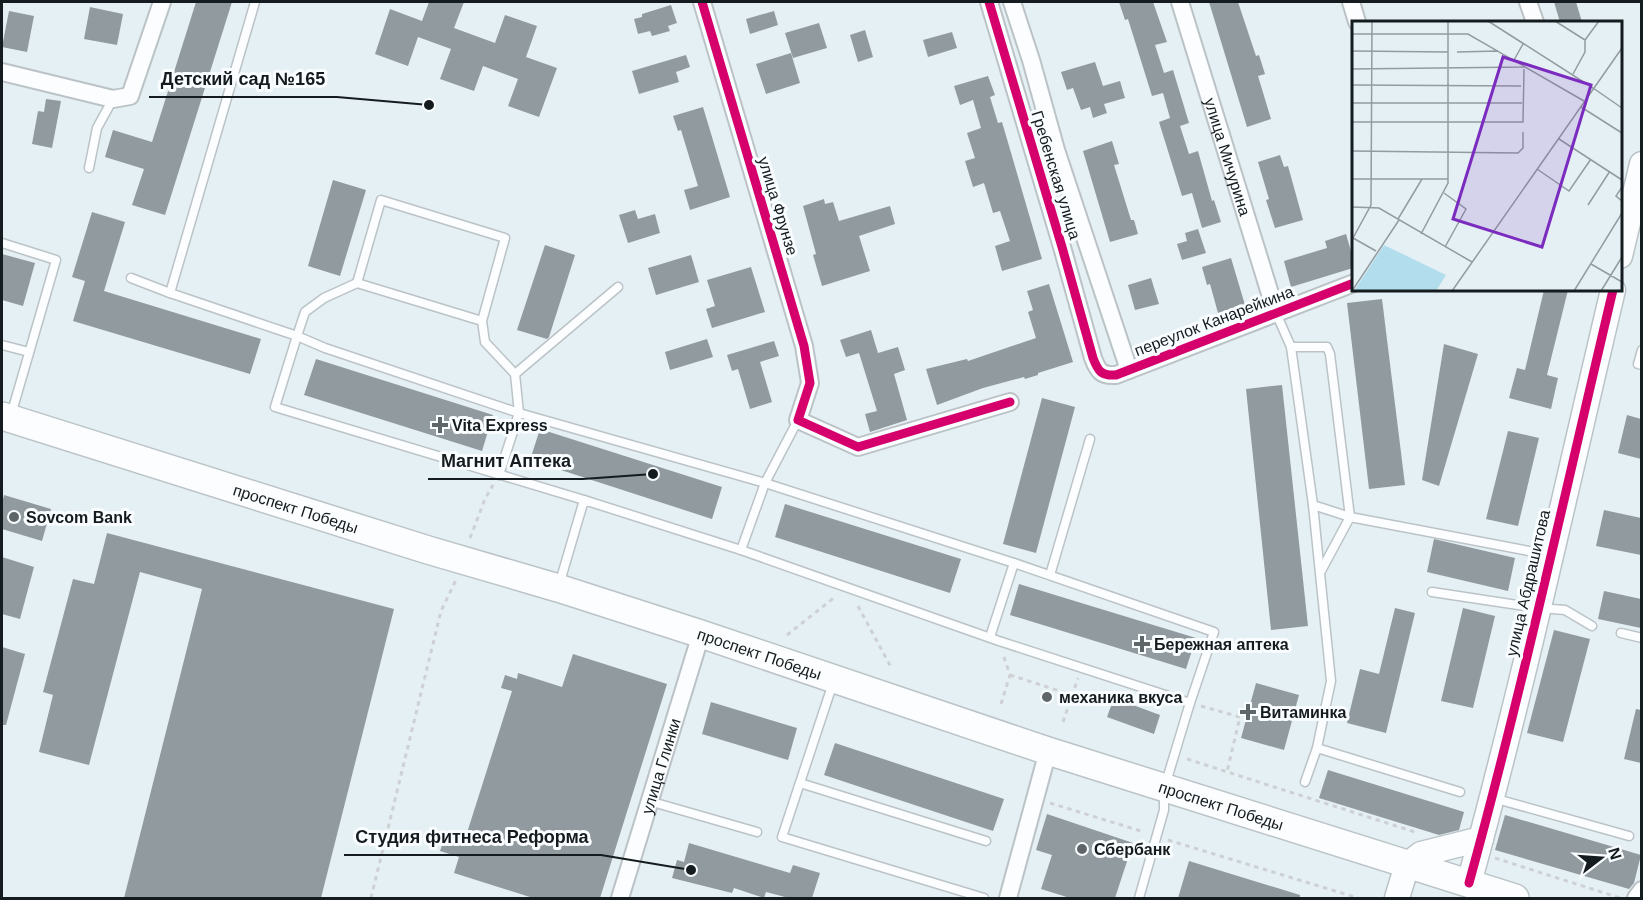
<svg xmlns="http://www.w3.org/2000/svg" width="1643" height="900" font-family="Helvetica,sans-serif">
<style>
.building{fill:#919a9e}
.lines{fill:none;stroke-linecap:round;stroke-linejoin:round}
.lane-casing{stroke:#bbc3c7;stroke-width:11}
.street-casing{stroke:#bbc3c7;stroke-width:20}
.secondary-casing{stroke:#bbc3c7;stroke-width:27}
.primary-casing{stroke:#bbc3c7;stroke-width:30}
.path{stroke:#ced1d3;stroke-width:3;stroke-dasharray:4.5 4.5;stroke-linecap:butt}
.lane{stroke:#fbfdfe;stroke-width:8}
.street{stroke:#fbfdfe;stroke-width:16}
.secondary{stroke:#fbfdfe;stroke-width:24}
.primary{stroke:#fbfdfe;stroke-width:27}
.cycleway-casing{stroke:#f9fdff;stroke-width:13}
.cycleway{stroke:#d6006c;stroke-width:9}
.poi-dot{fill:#5e666a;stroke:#f9fdff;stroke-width:2}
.labels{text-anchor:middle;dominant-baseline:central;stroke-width:6;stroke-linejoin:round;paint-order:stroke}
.street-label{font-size:16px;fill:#151c1f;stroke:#f9fdff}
.poi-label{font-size:16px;font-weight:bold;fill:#151c1f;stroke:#f9fdff;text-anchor:start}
.inset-road{fill:none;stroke:#929b9f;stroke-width:1.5}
.view{fill:#7b2cbf;fill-opacity:0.15;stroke:#7b2cbf;stroke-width:3}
.inset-edge{fill:none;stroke:#151c1f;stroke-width:3}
.leader{fill:none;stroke:#151c1f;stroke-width:2}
.callout-dot{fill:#151c1f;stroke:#f9fdff;stroke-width:2}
.callout-label{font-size:18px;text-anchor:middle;font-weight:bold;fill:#151c1f;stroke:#f9fdff;stroke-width:6;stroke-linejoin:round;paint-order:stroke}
</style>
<rect width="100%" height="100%" fill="#e5f0f5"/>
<g class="building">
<polygon points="196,2 232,2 165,215 132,205 144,169 105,157 113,130 152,142"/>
<polygon points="429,2 464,2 454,28 495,43 505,15 537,26 526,57 557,68 539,117 508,106 518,79 483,66 474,91 440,79 451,49 418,37 408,66 375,54 390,9 422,21"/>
<polygon points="1119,2 1153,2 1167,42 1155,45 1164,73 1173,70 1189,123 1180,126 1189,154 1198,151 1212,201 1214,200 1221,222 1202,228 1192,193 1182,196 1159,122 1170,118 1163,93 1152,96 1128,19 1125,20"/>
<polygon points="1209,2 1238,2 1256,56 1259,55 1265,74 1258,76 1271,119 1247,127"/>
<polygon points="1554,2 1576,2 1582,22 1560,22"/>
<polygon points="671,5 677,23 668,26 670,31 652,36 650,31 638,34 634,19 642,17 642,14"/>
<polygon points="90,7 123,14 117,45 84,39"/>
<polygon points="9,11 34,16 27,52 2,47"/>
<polygon points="774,11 778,25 750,34 746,19"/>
<polygon points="819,23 827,48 793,58 785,33"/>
<polygon points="865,30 873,57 858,62 850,35"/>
<polygon points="952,32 957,48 928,57 923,40"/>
<polygon points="791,53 800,83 766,94 756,64"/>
<polygon points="686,55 690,67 676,72 679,82 639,94 632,71"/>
<polygon points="1095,62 1103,86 1120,81 1125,98 1104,104 1107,113 1093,118 1090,107 1081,110 1073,88 1067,90 1061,72"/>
<polygon points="988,76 995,95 990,97 998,123 1002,122 1042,259 1002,271 995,246 1010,241 1000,211 993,213 984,183 973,187 965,161 975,158 967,133 981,128 973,100 960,105 954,86"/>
<polygon points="46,99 61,101 52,148 32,144 38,111 44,112"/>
<polygon points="703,107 730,197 690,210 684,190 698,186 681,130 678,131 673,116"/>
<polygon points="1112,141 1119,164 1114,165 1131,220 1134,220 1138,234 1110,242 1083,151"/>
<polygon points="1280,155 1284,167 1288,166 1303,220 1275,228 1266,200 1269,199 1258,162"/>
<polygon points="333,180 366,190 340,276 308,266"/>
<polygon points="824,199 825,204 833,202 839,221 890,206 895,224 859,236 870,271 822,286 813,255 816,254 803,206"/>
<polygon points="635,210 638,219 655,214 660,233 628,243 619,215"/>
<polygon points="92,212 125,222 104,291 261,339 250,374 73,321 85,281 72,277"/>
<polygon points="1198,229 1206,253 1182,260 1177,244 1187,241 1185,233"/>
<polygon points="1346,234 1353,258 1353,268 1291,287 1284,261 1327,248 1325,241"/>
<polygon points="545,245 575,255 549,337 547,339 517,330"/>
<polygon points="2,254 35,263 23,306 2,300"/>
<polygon points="691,255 699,282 656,295 648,268"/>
<polygon points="1231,258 1245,305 1218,313 1210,284 1207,285 1202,267"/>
<polygon points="751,267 765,312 712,328 706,309 715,306 707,280"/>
<polygon points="1151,278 1159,304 1135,310 1128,285"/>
<polygon points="1049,284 1073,362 1038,373 1038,375 1025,379 1024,377 983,388 937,405 926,369 967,359 968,361 1036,338 1028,312 1033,310 1027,291"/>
<polygon points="1544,290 1568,290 1547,375 1558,378 1551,409 1509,398 1517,368 1525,370"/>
<polygon points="1382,299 1405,485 1369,489 1347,303"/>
<polygon points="871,330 878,353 898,347 905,370 894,374 907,420 870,432 865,414 877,411 859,353 846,357 840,340"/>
<polygon points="707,339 713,357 670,370 665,352"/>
<polygon points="774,341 779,356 760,362 772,402 750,409 738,369 732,371 727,355"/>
<polygon points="1444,344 1478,354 1439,486 1422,480"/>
<polygon points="316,359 493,415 482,451 304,395"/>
<polygon points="1282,385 1308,626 1271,630 1246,389"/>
<polygon points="1042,398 1075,407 1036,553 1003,544"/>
<polygon points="1627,415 1641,419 1641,459 1618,453"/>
<polygon points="540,429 722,487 712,519 530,460"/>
<polygon points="1508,431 1539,438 1518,526 1486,519"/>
<polygon points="4,495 51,509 42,541 2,529 2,503"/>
<polygon points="785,504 961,559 950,593 775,537"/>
<polygon points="1604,510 1641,518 1641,555 1596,546"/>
<polygon points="107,533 394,609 321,898 124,898 202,589 140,572 89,765 39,752 53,695 43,692 73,579 94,584"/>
<polygon points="1434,539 1515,558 1508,591 1427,572"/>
<polygon points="2,557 34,567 20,619 2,614"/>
<polygon points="1019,584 1196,638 1186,669 1010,615"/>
<polygon points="1604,591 1641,599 1641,628 1598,619"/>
<polygon points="1395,608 1415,613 1386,733 1347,723 1360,669 1379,674"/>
<polygon points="1463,608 1495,616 1473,708 1441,701"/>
<polygon points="1554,630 1590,639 1563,742 1527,733"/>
<polygon points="2,647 25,654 6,725 2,725"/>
<polygon points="573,654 667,684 600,898 533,898 454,873 459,857 440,851 447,830 466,836 512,691 501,688 505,675 517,679 518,673 562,687"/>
<polygon points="1256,683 1299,695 1284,750 1241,738"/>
<polygon points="1114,698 1160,715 1154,734 1107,717"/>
<polygon points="711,702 797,728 788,760 702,734"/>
<polygon points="1636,709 1641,710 1641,763 1624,759"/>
<polygon points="835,743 1004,799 993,831 824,775"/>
<polygon points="1328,770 1464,812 1459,830 1439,835 1319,798"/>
<polygon points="1047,814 1133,843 1115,898 1070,898 1041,889 1052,855 1036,850"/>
<polygon points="1505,815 1641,855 1634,883 1629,889 1495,850"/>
<polygon points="689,843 790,873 793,865 820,873 812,898 789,898 766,892 764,898 734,888 732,893 672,878 677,860 684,862"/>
<polygon points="1189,861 1300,895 1300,898 1178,898"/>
</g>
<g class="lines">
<g class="lane-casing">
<g id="lane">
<polyline points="255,2 170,293 297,336 275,407 584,500"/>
<polyline points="89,168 97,128 113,99"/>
<polyline points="2,243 56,260 11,415"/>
<polyline points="131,278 170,293"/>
<polyline points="357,283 324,298 305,312 297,336 325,348 519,413 765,483 1014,563"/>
<polyline points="1276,313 1291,347 1313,505 1331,681 1317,748 1305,782"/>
<polyline points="482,321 357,283 381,200 505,238 482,321 485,342 515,374 519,413 499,475"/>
<polyline points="2,345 29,352"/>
<polyline points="1291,347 1327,347 1330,354 1350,517 1321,571"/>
<polyline points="1642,350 1638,364 1642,365"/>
<polyline points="515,374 618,287"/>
<polyline points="1313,505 1350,517 1550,555"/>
<polyline points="741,550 765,483 798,420"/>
<polyline points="1050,575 1090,439"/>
<polyline points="559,585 584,500 741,550 999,641 1190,703 1164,789 1164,810 1139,898"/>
<polyline points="1432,592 1538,608 1565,610 1592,626"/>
<polyline points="1621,633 1642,638"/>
<polyline points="990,637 1014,563 1214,632 1190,703"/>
<polyline points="833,683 782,837 984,898"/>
<polyline points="1317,748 1460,792"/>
<polyline points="800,783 986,841"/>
<polyline points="1493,798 1629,836"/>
<polyline points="649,801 757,832"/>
</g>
</g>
<g class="street-casing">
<g id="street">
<polyline points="702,2 804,346 810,383 798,420 858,447 1010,402"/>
<path d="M 989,2 L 1062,247 L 1093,358 C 1098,371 1101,376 1116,375 L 1354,283"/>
<polyline points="1012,2 1031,60 1056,150 1129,370"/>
<path id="s1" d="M 1180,2 L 1276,313"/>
<polyline points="1351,2 1357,22"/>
<polyline points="1528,2 1535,22"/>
<polyline points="2,72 113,99 130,96 162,2"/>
<path id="s2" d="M 620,898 L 701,634"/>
<polyline points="1008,898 1048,751"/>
<polyline points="1636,898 1642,890"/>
</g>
</g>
<g class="secondary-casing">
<g id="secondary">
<polyline points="1620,256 1642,164"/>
<path d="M 1469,883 C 1523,687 1566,488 1613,290"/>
<polyline points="1397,898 1407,865 1421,854 1481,839"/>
</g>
</g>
<g class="primary-casing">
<g id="primary">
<path id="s3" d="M 2,416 L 428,550 L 558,588 L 701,634 L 1048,751 L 1515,898"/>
</g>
</g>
<g class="path">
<polyline points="470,538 485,499 493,485"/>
<polyline points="858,606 892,669"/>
<polyline points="787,635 835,597"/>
<polyline points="1010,675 1072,695"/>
<polyline points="1001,704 1010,675 1004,657"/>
<polyline points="1201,706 1240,717 1227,772"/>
<polyline points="1063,722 1078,678"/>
<polyline points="1187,759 1418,833"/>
<polyline points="1050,803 1144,832"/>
<polyline points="1168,840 1358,898"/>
<polyline points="1495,858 1620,898"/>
<polyline points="371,898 441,611 456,580"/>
</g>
<use href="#lane" class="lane"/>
<use href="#street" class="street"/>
<use href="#secondary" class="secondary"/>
<use href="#primary" class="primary"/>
<g class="cycleway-casing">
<g id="cycleway">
<polyline points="702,2 804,346 810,383 798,420 858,447 1010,402"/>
<path d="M 989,2 L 1062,247 L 1093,358 C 1098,371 1101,376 1116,375 L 1354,283"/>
<path d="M 1469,883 C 1523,687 1566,488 1613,290"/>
</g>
</g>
<use href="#cycleway" class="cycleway"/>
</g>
<g class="poi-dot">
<path d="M437 416h6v6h6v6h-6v6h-6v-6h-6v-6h6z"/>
<circle cx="14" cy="517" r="6"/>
<path d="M1139 635h6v6h6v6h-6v6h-6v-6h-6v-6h6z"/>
<circle cx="1047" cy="697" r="6"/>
<path d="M1245 703h6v6h6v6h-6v6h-6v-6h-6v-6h6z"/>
<circle cx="1082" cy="849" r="6"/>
</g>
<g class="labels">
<g class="street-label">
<text stroke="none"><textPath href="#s1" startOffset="162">улица Мичурина</textPath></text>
<text transform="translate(1056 175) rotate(73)">Гребенская улица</text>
<text transform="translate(778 206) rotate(73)">улица Фрунзе</text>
<text transform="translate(1214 321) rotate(-21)">переулок Канарейкина</text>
<text stroke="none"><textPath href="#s3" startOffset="308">проспект Победы</textPath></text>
<text transform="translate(1528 583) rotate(-77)">улица Абдрашитова</text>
<text stroke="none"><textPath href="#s3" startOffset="794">проспект Победы</textPath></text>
<text stroke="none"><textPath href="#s2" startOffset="138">улица Глинки</textPath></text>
<text stroke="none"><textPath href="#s3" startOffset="1280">проспект Победы</textPath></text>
</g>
<g class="poi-label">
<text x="452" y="425">Vita Express</text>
<text x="26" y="517">Sovcom Bank</text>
<text x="1154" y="644">Бережная аптека</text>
<text x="1059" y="697">механика вкуса</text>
<text x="1260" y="712">Витаминка</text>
<text x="1094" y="849">Сбербанк</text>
</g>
</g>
<g transform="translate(1352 21)">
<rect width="270" height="270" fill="#e5f0f5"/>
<path d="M 32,224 L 94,254 L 84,270 L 2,270 Z" fill="#b2dded"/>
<path class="inset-road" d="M 136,0 L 241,67M 203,0 L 233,19M 0,13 L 116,13 L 232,80M 0,30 L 96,31M 105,31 L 146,30M 162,39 L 171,23M 0,48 L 173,46M 221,53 L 233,31 L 233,19 L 247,0M 0,64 L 169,65M 241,67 L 270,87M 0,82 L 170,82M 229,86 L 270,112M 0,101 L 171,101 L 172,48M 207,118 L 270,159M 0,130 L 166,132 L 171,127 L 171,111M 185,148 L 217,170 L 239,138M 0,158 L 96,158M 270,166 L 264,175 L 270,180M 92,172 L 114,188 L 93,226M 236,184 L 258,150M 0,186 L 27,187 L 120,241M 46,198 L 70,158M 69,213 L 96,162 L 96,0M 1,217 L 19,184 L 20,0M 1,217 L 24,230M 239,243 L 270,261M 0,270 L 47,199M 100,270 L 270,27M 222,270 L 270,192M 249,270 L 270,236"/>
<path class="view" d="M 151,36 L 239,64 L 190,226 L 101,198 Z"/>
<rect width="270" height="270" class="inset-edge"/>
</g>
<path class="leader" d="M429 105L337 97H149M653 474L583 479H428M691 870L601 855H344"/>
<g class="callout-dot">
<circle cx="429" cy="105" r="6"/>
<circle cx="653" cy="474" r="6"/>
<circle cx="691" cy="870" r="6"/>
</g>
<g class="callout-label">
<text x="243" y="85">Детский сад №165</text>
<text x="506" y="467">Магнит Аптека</text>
<text x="472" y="843">Студия фитнеса Реформа</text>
</g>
<rect width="1643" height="900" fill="none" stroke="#151c1f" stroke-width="6"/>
<g transform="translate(1601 858) rotate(73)" stroke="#f9fdff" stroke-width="4.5" paint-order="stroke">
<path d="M0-4.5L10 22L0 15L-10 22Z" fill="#151c1f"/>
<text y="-9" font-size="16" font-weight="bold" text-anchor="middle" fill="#151c1f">N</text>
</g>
</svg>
